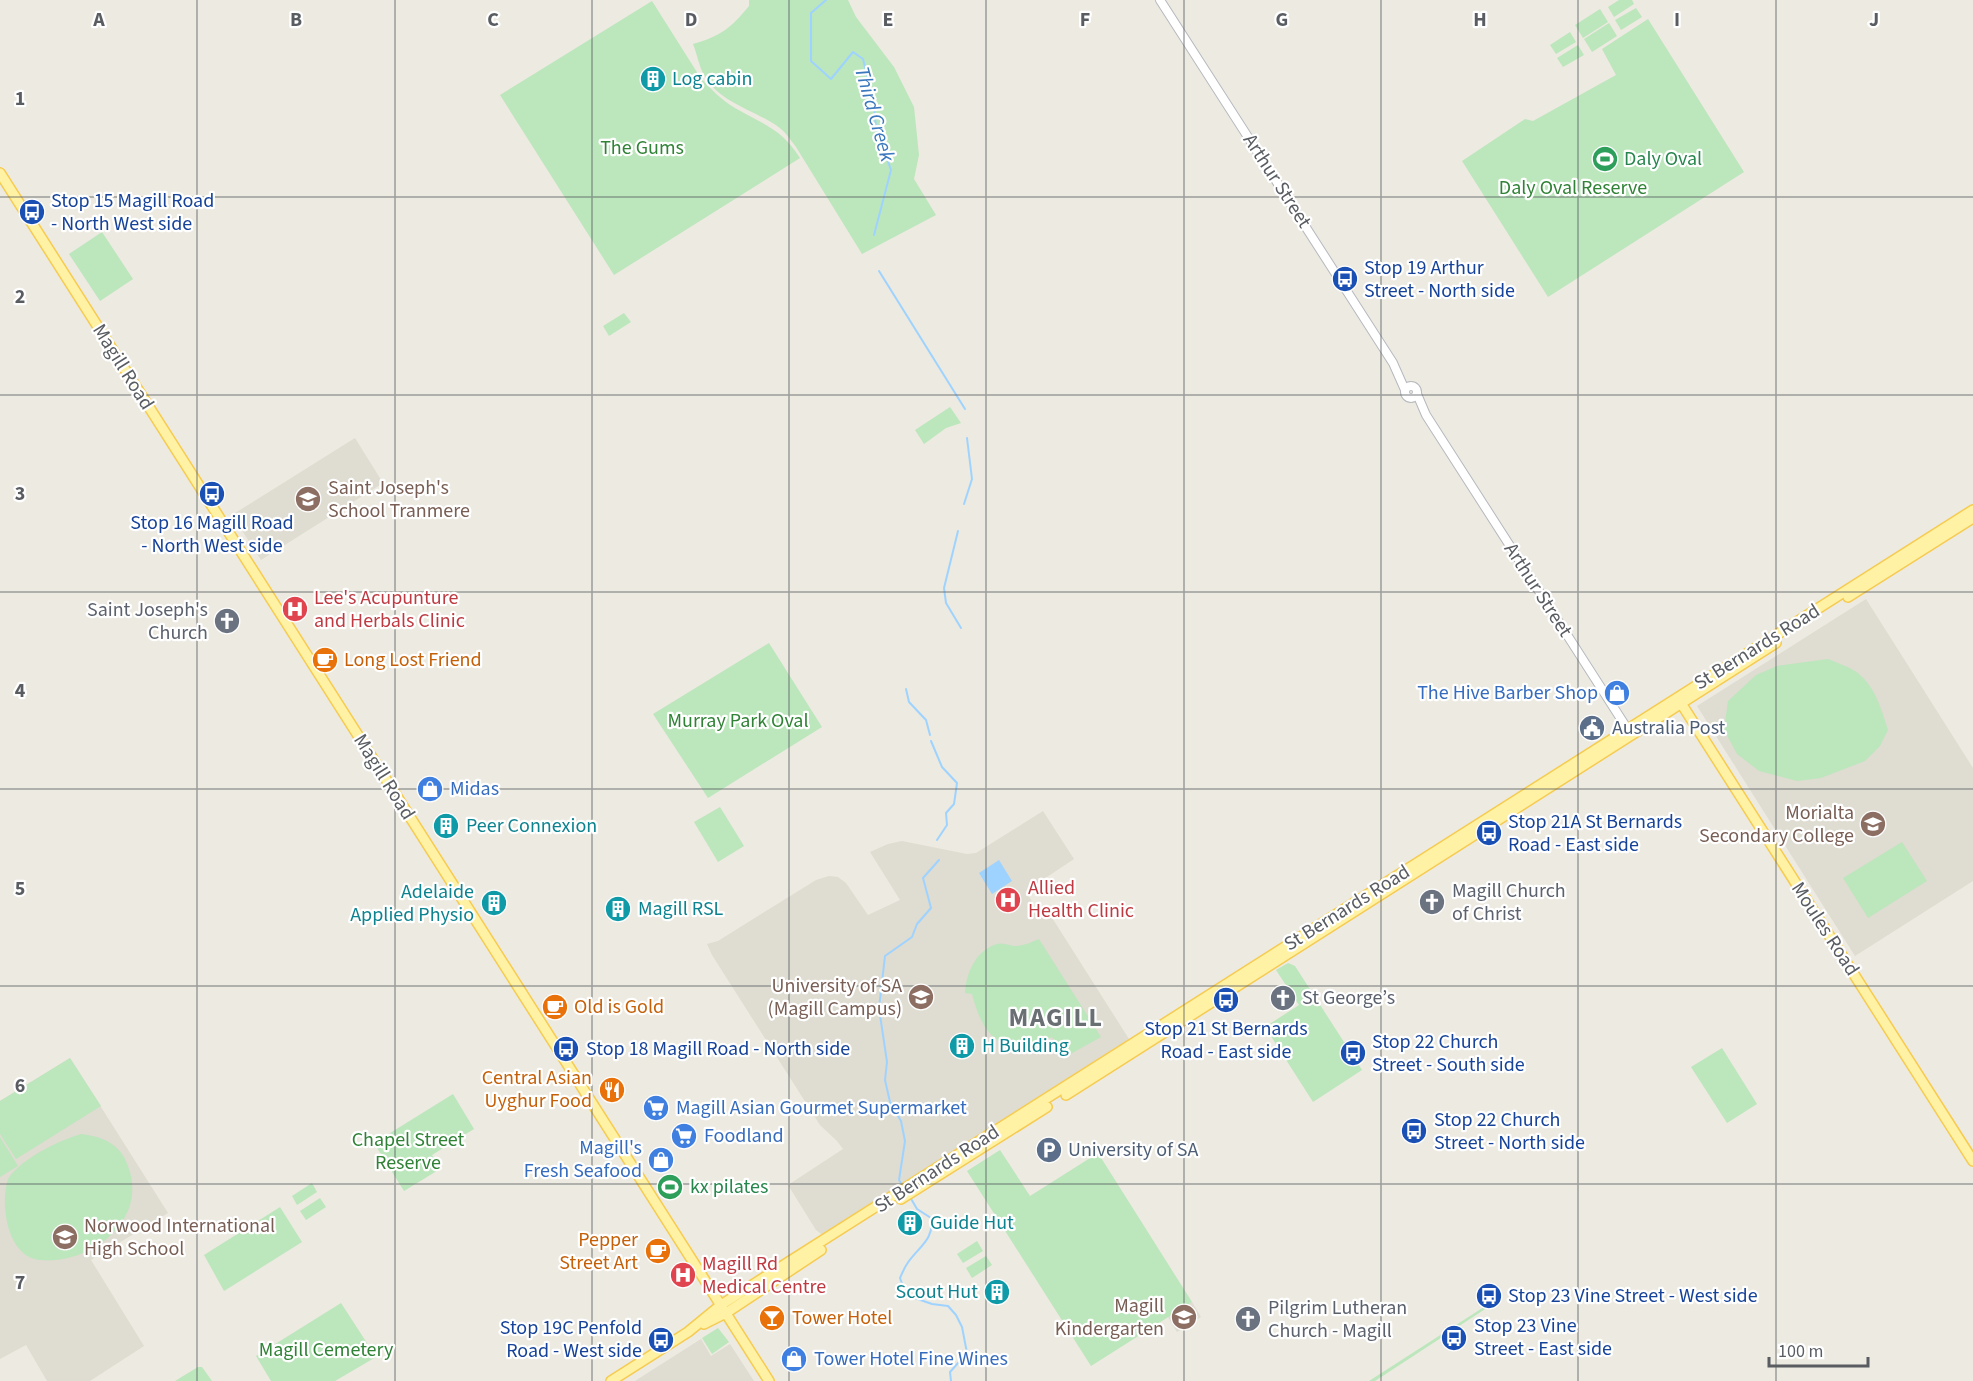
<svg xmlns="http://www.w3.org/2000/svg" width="1973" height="1381" font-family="'Source Sans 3',sans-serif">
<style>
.education{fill:#dfdcd1}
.green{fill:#bce6bc}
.water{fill:#9fd3ff}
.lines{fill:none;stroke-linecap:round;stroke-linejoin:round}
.stream{stroke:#9fd3ff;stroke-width:2}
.minor-casing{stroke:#b6b9be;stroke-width:10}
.major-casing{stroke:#f6cb51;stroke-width:12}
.minor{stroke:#fff;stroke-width:8}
.major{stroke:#fff2a4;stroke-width:9}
.grid{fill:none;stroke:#595d62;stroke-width:1.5;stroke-opacity:0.55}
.labels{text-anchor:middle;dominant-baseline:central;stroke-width:4.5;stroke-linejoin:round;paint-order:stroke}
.culture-label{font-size:20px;fill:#0d838f;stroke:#fff;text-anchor:start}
.park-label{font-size:20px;fill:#308236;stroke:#fff}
.leisure-label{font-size:20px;fill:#27864d;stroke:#fff;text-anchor:start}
.street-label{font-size:20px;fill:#595d62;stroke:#fff}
.transit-label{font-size:20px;fill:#164399;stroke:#fff;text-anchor:start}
.education-label{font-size:20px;fill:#785e54;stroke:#fff;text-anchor:end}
.health-label{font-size:20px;fill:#be3a42;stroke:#fff;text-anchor:start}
.worship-label{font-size:20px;fill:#5b616d;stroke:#fff;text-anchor:start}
.food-label{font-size:20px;fill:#c56008;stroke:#fff;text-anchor:start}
.shop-label{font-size:20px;fill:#366cbe;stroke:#fff;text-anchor:start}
.service-label{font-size:20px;fill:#4e5e75;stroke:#fff;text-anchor:start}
.water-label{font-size:21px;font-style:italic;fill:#3b78bd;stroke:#fff}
.district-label{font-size:26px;font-weight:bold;letter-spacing:1.5px;fill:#6a6f74;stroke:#fff}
.grid-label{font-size:20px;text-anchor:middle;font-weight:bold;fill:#595d62;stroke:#fff;stroke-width:4.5;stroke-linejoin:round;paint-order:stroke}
</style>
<rect width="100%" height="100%" fill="#edeae1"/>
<g class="education">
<polygon points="355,438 383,483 261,560 232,515"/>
<polygon points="1866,599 1973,768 1973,881 1855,956 1697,706"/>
<polygon points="1043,811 1074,859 1026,891 1040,916 1049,913 1129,1039 1128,1049 824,1236 816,1230 788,1185 843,1149 837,1141 820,1125 712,955 707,944 718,941 816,880 829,876 838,877 846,883 868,915 900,900 870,852 888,844 902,841 967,854 976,853"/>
<polygon points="70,1058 168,1213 91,1260 144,1346 90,1381 47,1381 26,1345 0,1359 0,1101"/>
<polygon points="1192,1302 1201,1317 1177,1332 1168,1317"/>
<polygon points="701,1339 711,1356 730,1344 754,1381 635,1381"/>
</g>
<g class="green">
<path d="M 749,0 L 848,0 L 856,17 L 894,67 L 914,107 L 919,155 L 914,179 L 936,215 L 862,254 L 796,147 C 791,141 787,134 781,129 C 757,110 720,104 704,75 C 699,66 697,54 693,44 C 721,36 731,28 749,6 Z"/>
<polygon points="1619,0 1632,0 1634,4 1614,17 1608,7"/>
<path d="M 652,1 L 700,77 C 710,88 721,100 735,108 C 764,125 781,128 800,158 L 614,275 L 500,95 Z"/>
<polygon points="1636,8 1642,17 1621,30 1615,20"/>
<polygon points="1600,9 1608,22 1583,38 1575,25"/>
<polygon points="1648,19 1744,172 1548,297 1462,161 1525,119 1533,121 1616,75 1602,49"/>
<polygon points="1609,23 1617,36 1592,52 1584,39"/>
<polygon points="1570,32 1576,42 1556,54 1550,45"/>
<polygon points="1578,45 1584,55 1563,67 1557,58"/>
<polygon points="102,232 133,279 100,301 69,254"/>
<polygon points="624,313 631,322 609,336 603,326"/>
<polygon points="950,407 961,423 946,428 924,444 915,430"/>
<polygon points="769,643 822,727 708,798 653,714"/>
<path d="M 1828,659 C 1837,663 1847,666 1855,671 C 1875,685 1881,708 1888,730 L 1880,746 L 1865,761 L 1821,778 L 1797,781 L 1759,771 L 1737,754 L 1724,730 L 1728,701 L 1756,675 L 1777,666 Z"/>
<polygon points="720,807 744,846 718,862 694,822"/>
<polygon points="1902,842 1927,881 1868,918 1843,878"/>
<path d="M 1039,939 L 1101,1037 L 1065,1057 L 1052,1037 C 1004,1058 984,1040 972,994 L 965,993 C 966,973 976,950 997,944 C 1003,942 1010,946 1016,946 C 1023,946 1032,942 1039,939 Z"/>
<polygon points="1288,963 1295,966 1362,1070 1313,1102 1265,1027 1299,1005 1276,970"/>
<polygon points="1722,1048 1757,1104 1727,1123 1691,1067"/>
<polygon points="70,1058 101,1106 16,1159 0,1134 0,1101"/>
<polygon points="453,1094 474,1129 432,1155 440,1169 404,1191 374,1143"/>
<path d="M 81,1134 C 105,1137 122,1145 129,1169 C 147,1223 88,1265 40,1260 C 7,1257 0,1204 8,1179 C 22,1158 58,1141 81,1134 Z"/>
<polygon points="0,1137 18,1166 0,1177"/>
<polygon points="1000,1150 1030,1196 1098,1153 1192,1302 1091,1366 967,1171"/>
<polygon points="312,1183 317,1192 297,1205 292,1196"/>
<polygon points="320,1198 326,1207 306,1220 300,1211"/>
<polygon points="280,1207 302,1242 224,1291 204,1255"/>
<polygon points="977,1241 983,1251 963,1263 957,1254"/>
<polygon points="986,1256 992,1265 972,1278 966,1268"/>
<polygon points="1501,1296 1502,1298 1375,1381 1369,1381"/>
<polygon points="341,1303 376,1357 335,1381 271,1381 256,1356"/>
<polygon points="718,1328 729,1342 712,1354 702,1338"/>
<polygon points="198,1367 202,1367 212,1381 175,1381"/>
</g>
<polygon class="water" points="999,860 1012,881 992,894 979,873"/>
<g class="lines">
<g class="stream">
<polyline points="826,0 811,13 811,61 831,79 853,52 863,59 873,99 876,127 891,170 874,235"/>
<polyline points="879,271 965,409"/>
<polyline points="964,504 972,479 967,438"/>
<polyline points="958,531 944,588 946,603 961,628"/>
<polyline points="906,689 909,702 926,720 930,735"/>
<polyline points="931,741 942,767 957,783 954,804 946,813 947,825 937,840"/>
<polyline points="903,1186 899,1180 905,1141 901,1121 890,1102 885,1080 887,1062 879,1008 885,956 912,937 917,924 931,908 923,878 939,860"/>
<path d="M 910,1197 L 917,1209 L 931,1218 C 935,1240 917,1248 907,1264 C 904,1268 902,1274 900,1278 L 906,1295 L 932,1304 L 948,1306 L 956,1315 L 962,1327 L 967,1353 L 950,1372 L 951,1381"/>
</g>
<g class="minor-casing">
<g id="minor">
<polyline points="1160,0 1393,363 1405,390"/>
<circle cx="1411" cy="392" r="6"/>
<polyline points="1417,394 1426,415 1630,733"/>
</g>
</g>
<g class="major-casing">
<g id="major">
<polyline points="0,173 769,1381"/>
<polyline points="1848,597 1973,518"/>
<polyline points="1679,700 1973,1161"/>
<polyline points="1066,1095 1776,643"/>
<polyline points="901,1199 1047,1107"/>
<polyline points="704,1324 726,1313 821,1250"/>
<polyline points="611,1381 688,1332 721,1305 1973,510"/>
</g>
</g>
<use href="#minor" class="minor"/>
<use href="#major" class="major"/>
</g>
<path class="grid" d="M 197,0 L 197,1381M 395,0 L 395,1381M 592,0 L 592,1381M 789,0 L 789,1381M 986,0 L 986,1381M 1184,0 L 1184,1381M 1381,0 L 1381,1381M 1578,0 L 1578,1381M 1776,0 L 1776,1381M 0,197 L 1973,197M 0,395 L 1973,395M 0,592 L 1973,592M 0,789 L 1973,789M 0,986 L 1973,986M 0,1184 L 1973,1184"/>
<defs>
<g id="building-disc" transform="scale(1.35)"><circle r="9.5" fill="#0f9aa8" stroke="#fff"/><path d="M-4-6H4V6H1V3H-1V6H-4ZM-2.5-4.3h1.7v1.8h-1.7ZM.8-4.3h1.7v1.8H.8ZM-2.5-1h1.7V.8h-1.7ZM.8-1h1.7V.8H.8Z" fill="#fff"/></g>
<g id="stadium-disc" transform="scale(1.35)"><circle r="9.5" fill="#2e9e5b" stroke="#fff"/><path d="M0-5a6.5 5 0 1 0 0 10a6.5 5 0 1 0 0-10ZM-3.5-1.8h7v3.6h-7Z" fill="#fff"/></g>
<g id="bus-disc" transform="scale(1.35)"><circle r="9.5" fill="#1a4fb4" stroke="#fff"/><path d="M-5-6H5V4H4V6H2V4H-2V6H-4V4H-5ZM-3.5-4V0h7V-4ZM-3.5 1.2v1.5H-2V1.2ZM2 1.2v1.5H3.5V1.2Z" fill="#fff"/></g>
<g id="school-disc" transform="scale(1.35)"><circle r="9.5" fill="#8d6e63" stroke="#fff"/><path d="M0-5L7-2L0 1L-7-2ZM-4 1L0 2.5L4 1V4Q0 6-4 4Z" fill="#fff"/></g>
<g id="hospital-disc" transform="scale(1.35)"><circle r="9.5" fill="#e0444e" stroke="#fff"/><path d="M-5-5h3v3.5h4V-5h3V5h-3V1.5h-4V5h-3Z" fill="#fff"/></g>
<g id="church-disc" transform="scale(1.35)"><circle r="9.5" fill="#6b7280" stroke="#fff"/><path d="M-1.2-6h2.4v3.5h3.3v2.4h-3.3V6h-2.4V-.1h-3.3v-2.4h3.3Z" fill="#fff"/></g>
<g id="cafe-disc" transform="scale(1.35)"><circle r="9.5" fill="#e8710a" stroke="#fff"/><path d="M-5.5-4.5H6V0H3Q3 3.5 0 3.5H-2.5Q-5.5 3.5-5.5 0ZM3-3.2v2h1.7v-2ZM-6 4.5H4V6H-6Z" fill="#fff"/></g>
<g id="shop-disc" transform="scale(1.35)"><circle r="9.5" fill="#3f7fe0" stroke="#fff"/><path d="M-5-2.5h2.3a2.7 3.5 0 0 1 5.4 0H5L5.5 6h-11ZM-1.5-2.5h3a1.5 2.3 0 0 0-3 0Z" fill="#fff"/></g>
<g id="civic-disc" transform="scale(1.35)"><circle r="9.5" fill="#5c6f8a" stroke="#fff"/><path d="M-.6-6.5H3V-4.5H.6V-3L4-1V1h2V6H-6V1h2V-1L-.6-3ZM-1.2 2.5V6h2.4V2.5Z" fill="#fff"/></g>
<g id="university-disc" transform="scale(1.35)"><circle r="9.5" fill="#8d6e63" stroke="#fff"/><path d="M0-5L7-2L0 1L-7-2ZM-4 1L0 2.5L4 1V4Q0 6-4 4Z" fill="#fff"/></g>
<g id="restaurant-disc" transform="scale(1.35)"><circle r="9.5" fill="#e8710a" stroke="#fff"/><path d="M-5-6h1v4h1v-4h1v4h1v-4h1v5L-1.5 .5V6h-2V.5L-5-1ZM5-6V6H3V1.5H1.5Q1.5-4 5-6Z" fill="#fff"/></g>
<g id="supermarket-disc" transform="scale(1.35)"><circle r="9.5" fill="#3f7fe0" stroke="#fff"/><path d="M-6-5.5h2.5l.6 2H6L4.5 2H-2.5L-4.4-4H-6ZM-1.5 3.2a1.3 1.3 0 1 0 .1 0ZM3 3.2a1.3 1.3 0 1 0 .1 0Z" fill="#fff"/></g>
<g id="parking-disc" transform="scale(1.35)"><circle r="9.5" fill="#5c6f8a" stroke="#fff"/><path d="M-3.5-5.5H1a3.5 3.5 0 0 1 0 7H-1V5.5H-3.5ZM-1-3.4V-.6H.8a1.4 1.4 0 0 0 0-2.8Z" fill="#fff"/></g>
<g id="bar-disc" transform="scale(1.35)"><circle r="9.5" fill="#e8710a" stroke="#fff"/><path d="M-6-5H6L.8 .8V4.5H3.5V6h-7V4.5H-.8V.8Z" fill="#fff"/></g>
</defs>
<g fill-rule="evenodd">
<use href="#building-disc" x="653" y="79"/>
<use href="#stadium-disc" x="1605" y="159"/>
<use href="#bus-disc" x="32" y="212"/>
<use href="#bus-disc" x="1345" y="279"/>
<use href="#bus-disc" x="212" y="494"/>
<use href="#school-disc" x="308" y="499"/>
<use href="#hospital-disc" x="295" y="609"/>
<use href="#church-disc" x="227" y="621"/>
<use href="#cafe-disc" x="325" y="660"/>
<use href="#shop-disc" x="1617" y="693"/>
<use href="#civic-disc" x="1592" y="728"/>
<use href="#shop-disc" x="430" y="789"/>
<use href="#school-disc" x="1873" y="824"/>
<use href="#building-disc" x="446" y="826"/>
<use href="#bus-disc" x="1489" y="833"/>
<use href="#hospital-disc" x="1008" y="900"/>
<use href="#church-disc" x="1432" y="902"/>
<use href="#building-disc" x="494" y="903"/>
<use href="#building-disc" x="618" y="909"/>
<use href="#university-disc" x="921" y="997"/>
<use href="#church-disc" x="1283" y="998"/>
<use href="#bus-disc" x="1226" y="1000"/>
<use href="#cafe-disc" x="555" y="1007"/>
<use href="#building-disc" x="962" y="1046"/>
<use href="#bus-disc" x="566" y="1049"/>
<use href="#bus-disc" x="1353" y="1053"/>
<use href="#restaurant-disc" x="612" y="1090"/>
<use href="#supermarket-disc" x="656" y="1108"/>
<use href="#bus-disc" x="1414" y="1131"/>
<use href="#supermarket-disc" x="684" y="1136"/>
<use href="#parking-disc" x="1049" y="1150"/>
<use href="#shop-disc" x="661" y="1160"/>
<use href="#stadium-disc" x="670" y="1187"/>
<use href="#building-disc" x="910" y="1223"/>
<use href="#school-disc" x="65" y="1237"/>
<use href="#cafe-disc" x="658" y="1251"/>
<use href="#hospital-disc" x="683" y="1275"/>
<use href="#building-disc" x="997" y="1292"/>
<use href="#bus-disc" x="1489" y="1296"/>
<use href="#school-disc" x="1184" y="1317"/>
<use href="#bar-disc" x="772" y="1318"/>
<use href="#church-disc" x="1248" y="1319"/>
<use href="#bus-disc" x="1454" y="1338"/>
<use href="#bus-disc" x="661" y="1340"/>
<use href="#shop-disc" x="794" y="1359"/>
</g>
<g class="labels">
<g class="culture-label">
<text x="672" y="79">Log cabin</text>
<text x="466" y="826">Peer Connexion</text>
<text x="474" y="892" text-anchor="end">Adelaide<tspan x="474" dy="23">Applied Physio</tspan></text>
<text x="638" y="909">Magill RSL</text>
<text x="982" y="1046">H Building</text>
<text x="930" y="1223">Guide Hut</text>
<text x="978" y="1292" text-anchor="end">Scout Hut</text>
</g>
<g class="park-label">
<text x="642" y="148">The Gums</text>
<text x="1573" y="188">Daly Oval Reserve</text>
<text x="738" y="721">Murray Park Oval</text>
<text x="408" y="1140">Chapel Street<tspan x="408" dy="23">Reserve</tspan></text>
<text x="326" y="1350">Magill Cemetery</text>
</g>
<g class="leisure-label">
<text x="1624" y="159">Daly Oval</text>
<text x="690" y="1187">kx pilates</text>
</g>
<g class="street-label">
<text transform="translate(1277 181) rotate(57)">Arthur Street</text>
<text transform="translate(123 367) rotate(58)">Magill Road</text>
<text transform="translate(1538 590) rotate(57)">Arthur Street</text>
<text transform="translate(1757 647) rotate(-32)">St Bernards Road</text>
<text transform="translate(384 777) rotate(58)">Magill Road</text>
<text transform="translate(1347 908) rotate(-32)">St Bernards Road</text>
<text transform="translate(1825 929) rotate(57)">Moules Road</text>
<text transform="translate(937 1169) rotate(-33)">St Bernards Road</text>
</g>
<g class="transit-label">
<text x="51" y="201">Stop 15 Magill Road<tspan x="51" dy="23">- North West side</tspan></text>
<text x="1364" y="268">Stop 19 Arthur<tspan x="1364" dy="23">Street - North side</tspan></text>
<text x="212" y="523" text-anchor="middle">Stop 16 Magill Road<tspan x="212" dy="23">- North West side</tspan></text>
<text x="1508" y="822">Stop 21A St Bernards<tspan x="1508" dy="23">Road - East side</tspan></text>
<text x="1226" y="1029" text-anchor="middle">Stop 21 St Bernards<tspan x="1226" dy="23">Road - East side</tspan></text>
<text x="1372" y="1042">Stop 22 Church<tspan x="1372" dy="23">Street - South side</tspan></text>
<text x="586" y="1049">Stop 18 Magill Road - North side</text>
<text x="1434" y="1120">Stop 22 Church<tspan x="1434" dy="23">Street - North side</tspan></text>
<text x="1508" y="1296">Stop 23 Vine Street - West side</text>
<text x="1474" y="1326">Stop 23 Vine<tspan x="1474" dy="23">Street - East side</tspan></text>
<text x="642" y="1328" text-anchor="end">Stop 19C Penfold<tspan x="642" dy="23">Road - West side</tspan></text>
</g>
<g class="education-label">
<text x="328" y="488" text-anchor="start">Saint Joseph's<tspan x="328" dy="23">School Tranmere</tspan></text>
<text x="1854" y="813">Morialta<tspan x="1854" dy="23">Secondary College</tspan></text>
<text x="902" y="986">University of SA<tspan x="902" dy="23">(Magill Campus)</tspan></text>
<text x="84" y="1226" text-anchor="start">Norwood International<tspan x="84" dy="23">High School</tspan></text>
<text x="1164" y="1306">Magill<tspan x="1164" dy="23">Kindergarten</tspan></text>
</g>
<g class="health-label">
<text x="314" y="598">Lee's Acupunture<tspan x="314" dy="23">and Herbals Clinic</tspan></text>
<text x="1028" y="888">Allied<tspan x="1028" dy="23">Health Clinic</tspan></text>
<text x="702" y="1264">Magill Rd<tspan x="702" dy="23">Medical Centre</tspan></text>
</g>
<g class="worship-label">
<text x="208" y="610" text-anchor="end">Saint Joseph's<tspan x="208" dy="23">Church</tspan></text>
<text x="1452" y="891">Magill Church<tspan x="1452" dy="23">of Christ</tspan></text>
<text x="1302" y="998">St George’s</text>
<text x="1268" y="1308">Pilgrim Lutheran<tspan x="1268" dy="23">Church - Magill</tspan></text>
</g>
<g class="food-label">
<text x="344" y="660">Long Lost Friend</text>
<text x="574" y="1007">Old is Gold</text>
<text x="592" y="1078" text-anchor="end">Central Asian<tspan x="592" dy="23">Uyghur Food</tspan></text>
<text x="638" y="1240" text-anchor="end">Pepper<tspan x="638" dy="23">Street Art</tspan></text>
<text x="792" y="1318">Tower Hotel</text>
</g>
<g class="shop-label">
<text x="1598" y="693" text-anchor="end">The Hive Barber Shop</text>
<text x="450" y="789">Midas</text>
<text x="676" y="1108">Magill Asian Gourmet Supermarket</text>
<text x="704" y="1136">Foodland</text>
<text x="642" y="1148" text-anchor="end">Magill's<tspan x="642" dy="23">Fresh Seafood</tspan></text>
<text x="814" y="1359">Tower Hotel Fine Wines</text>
</g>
<g class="service-label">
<text x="1612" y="728">Australia Post</text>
<text x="1068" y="1150">University of SA</text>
</g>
<g class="water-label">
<text transform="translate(875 114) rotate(74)">Third Creek</text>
</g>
<g class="district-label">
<text x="1056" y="1017">MAGILL</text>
</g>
</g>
<g class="grid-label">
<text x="99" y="26">A</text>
<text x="296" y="26">B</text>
<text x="493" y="26">C</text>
<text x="691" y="26">D</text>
<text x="888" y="26">E</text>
<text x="1085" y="26">F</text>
<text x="1282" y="26">G</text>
<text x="1480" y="26">H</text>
<text x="1677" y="26">I</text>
<text x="1874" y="26">J</text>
<text x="20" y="105">1</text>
<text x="20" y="303">2</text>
<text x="20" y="500">3</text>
<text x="20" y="697">4</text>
<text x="20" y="895">5</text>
<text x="20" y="1092">6</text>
<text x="20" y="1289">7</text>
</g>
<path d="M1769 1357v9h99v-9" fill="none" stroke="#595d62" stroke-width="3"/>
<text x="1778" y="1357" font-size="18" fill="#595d62" stroke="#ffffff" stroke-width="4.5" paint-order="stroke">100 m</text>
</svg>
